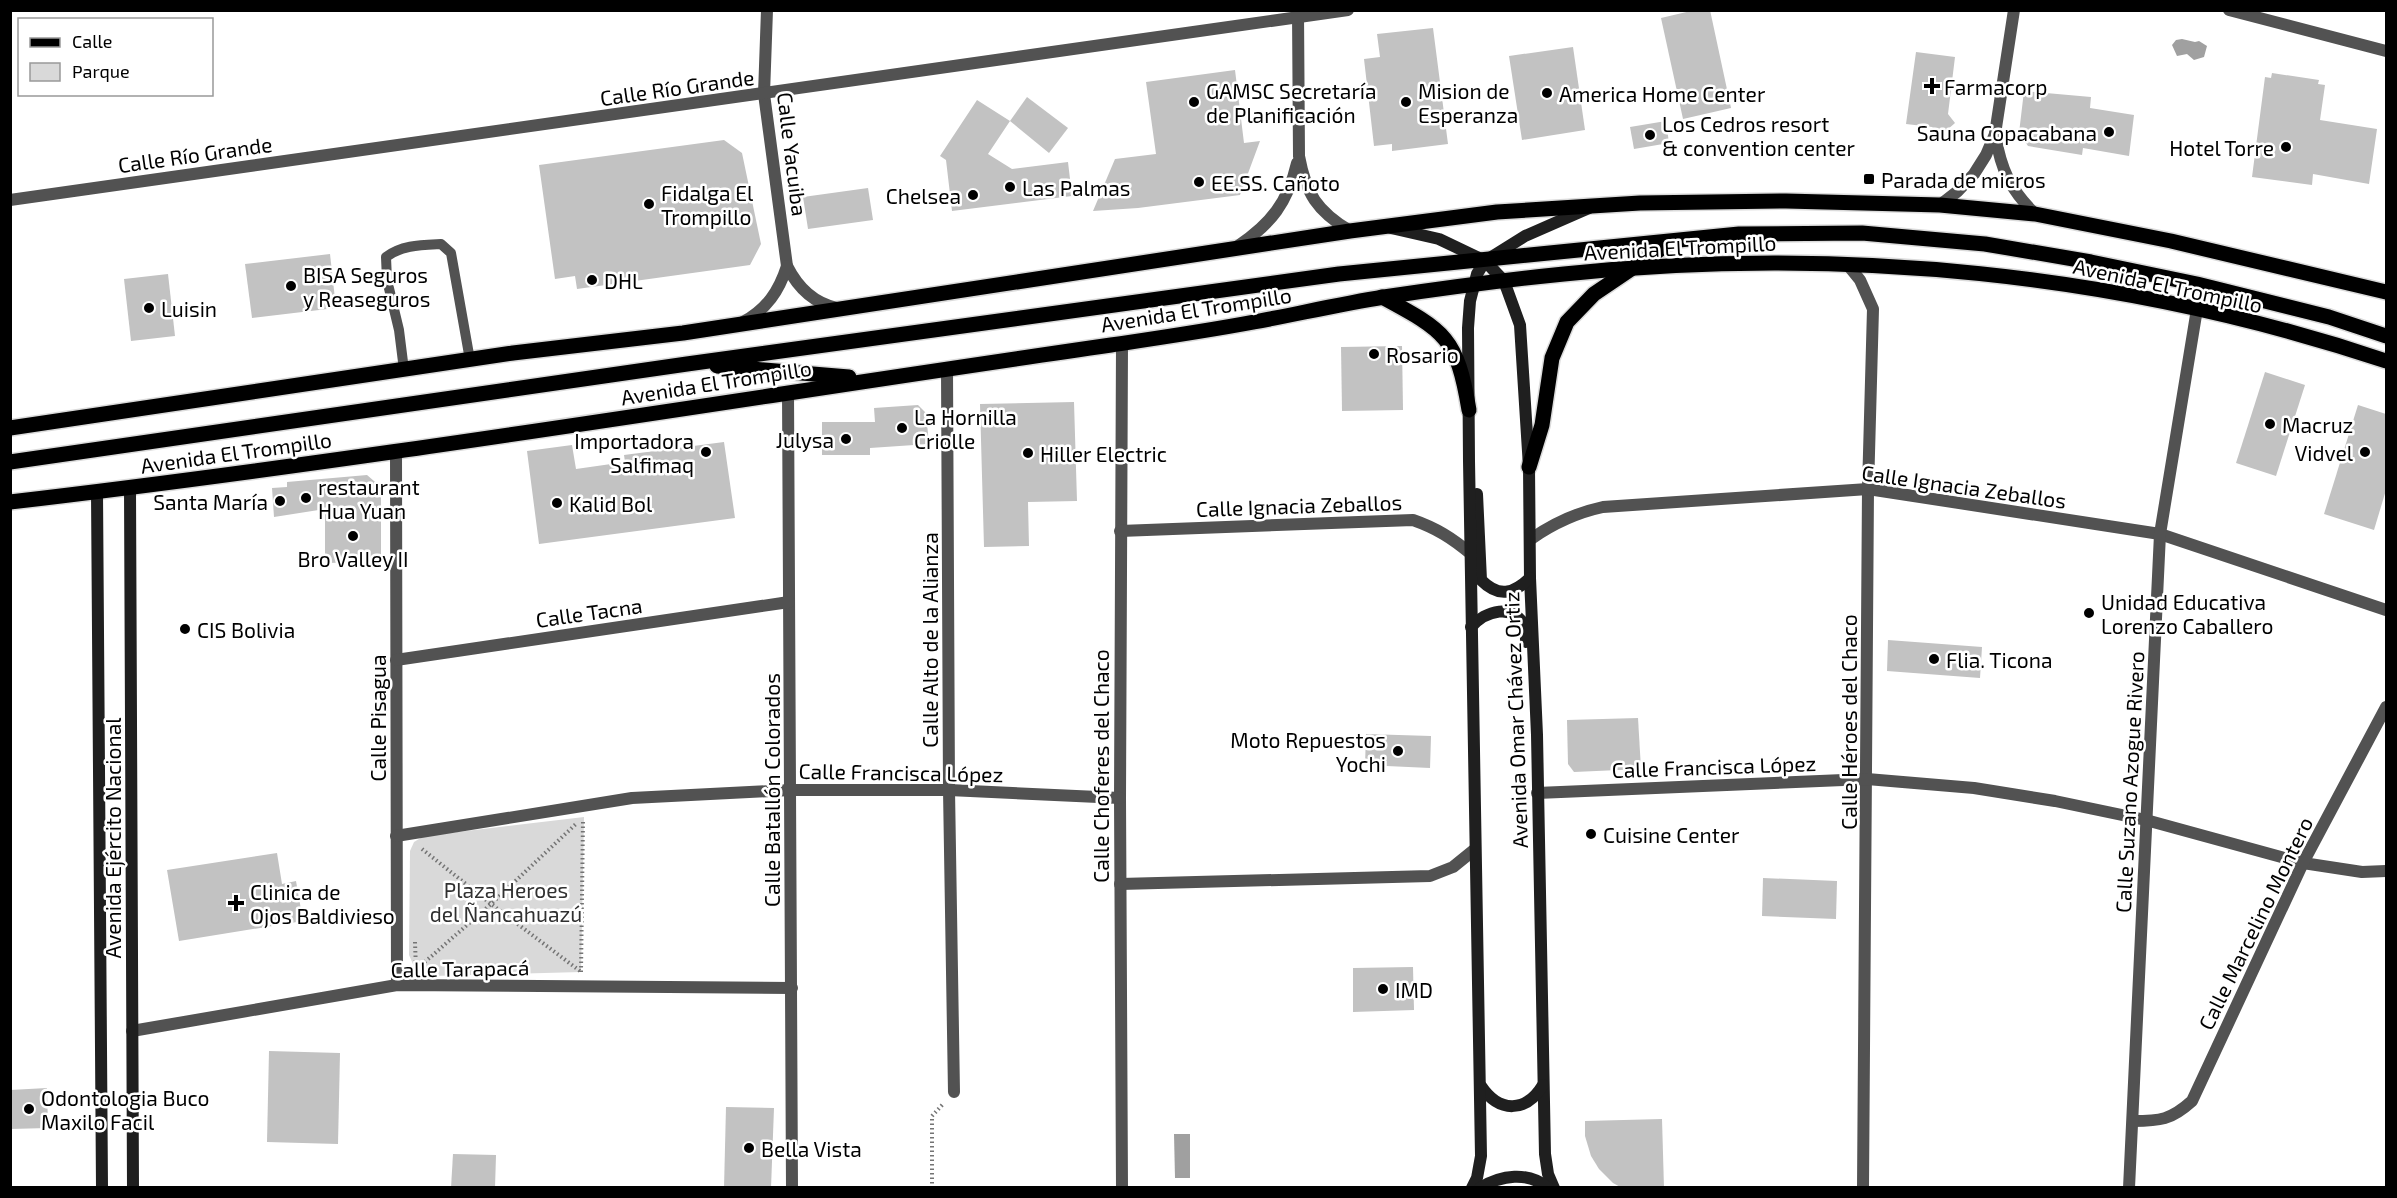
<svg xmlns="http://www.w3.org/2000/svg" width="2397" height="1198" font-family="'Exo 2',sans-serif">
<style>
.green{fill:#d9d9d9}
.water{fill:#a0a0a0}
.building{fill:#c2c2c2}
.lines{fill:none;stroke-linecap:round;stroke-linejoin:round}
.primary-casing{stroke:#dbdbdb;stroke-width:18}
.path{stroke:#747474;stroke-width:4;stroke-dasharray:1.5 3;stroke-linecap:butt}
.lane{stroke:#525252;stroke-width:10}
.street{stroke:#525252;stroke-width:12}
.secondary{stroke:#1f1f1f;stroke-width:12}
.primary{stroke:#000;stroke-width:15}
.poi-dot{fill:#000;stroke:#fff;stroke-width:2}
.labels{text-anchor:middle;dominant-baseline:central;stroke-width:5;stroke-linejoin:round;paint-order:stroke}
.poi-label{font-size:21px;fill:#000;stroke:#fff;text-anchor:start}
.street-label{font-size:21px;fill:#000;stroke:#fff}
.park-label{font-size:21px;fill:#303030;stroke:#fff}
</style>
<rect width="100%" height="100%" fill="#fff"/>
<polygon class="green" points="584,817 581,972 432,976 416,971 409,955 410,851 414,842 424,836"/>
<g class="water">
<polygon points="2182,39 2195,42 2199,41 2207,46 2204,57 2194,60 2187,54 2177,56 2172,45 2176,40"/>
<polygon points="1174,1134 1190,1134 1190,1178 1175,1178"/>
</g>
<g class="building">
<polygon points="1695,10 1710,10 1731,108 1683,119 1661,18"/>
<polygon points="1433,28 1448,144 1392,151 1392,144 1374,146 1364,59 1380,57 1377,34"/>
<polygon points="1573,47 1585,130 1522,140 1509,56"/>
<polygon points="1916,52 1955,57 1948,114 1955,123 1940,136 1932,127 1906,124"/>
<polygon points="1235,70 1244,143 1260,141 1240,195 1138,208 1093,211 1115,159 1156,154 1146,82"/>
<polygon points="2272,73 2319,80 2318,84 2325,85 2320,120 2377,129 2369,184 2313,174 2312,185 2252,177 2265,77 2271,78"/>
<polygon points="2024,91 2091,97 2090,108 2134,115 2129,156 2083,148 2082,155 2028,146 2019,133"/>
<polygon points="1027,97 1068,128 1049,153 1010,121"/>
<polygon points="977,100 1010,121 988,154 1012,169 1068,162 1072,196 952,211 946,160 940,156"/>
<polygon points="1666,121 1669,143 1634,149 1630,127"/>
<polygon points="724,140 742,153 761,244 750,265 577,289 575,276 555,279 539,165"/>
<polygon points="868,188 873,220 808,229 803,197"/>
<polygon points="330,254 336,308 252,318 245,264"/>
<polygon points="168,274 175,336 131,341 124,279"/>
<polygon points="1402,346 1403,410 1342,411 1341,347"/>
<polygon points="2265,372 2305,385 2276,476 2236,463"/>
<polygon points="1074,402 1077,501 1028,502 1029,546 984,547 980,404"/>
<polygon points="918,405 926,413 929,444 870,448 870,455 822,455 822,422 875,422 874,408"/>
<polygon points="2358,405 2386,414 2386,490 2374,530 2324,514"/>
<polygon points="724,442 735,518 539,544 527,451 572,445 576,469 625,462 624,455"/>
<polygon points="367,475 381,487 381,562 325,563 325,509 274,517 272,488 287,487 287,482"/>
<polygon points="1888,640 1982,647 1980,678 1887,671"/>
<polygon points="1638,718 1641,769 1574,772 1568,764 1567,720"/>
<polygon points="1366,734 1431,736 1430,768 1365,765"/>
<polygon points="277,853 282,884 296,881 303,921 179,941 167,870"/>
<polygon points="1763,878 1837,881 1836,919 1762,916"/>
<polygon points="1413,967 1414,1010 1353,1012 1353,968"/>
<polygon points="269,1051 340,1053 338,1144 267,1142"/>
<polygon points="47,1088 48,1128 10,1129 10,1090"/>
<polygon points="726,1107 774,1108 771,1188 724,1188"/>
<polygon points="1662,1119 1664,1188 1622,1188 1613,1183 1599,1169 1591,1156 1585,1136 1585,1121"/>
<polygon points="453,1154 496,1155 495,1188 451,1188"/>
</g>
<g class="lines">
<g class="primary-casing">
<g id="primary">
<path d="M 1382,297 C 1445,331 1457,337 1469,410"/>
<polyline points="717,366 849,377"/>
<polyline points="10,428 513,353 683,333 1350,231 1497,212 1640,203 1786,201 1940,205 2035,214 2171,241 2386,292"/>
<polyline points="10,462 687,364 1339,274 1739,234 1862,233 1985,244 2091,262 2197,284 2329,317 2386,336"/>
<polyline points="1529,467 1542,425 1552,358 1567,322 1594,294 1668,244"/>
<path d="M 10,502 C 378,459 744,398 1111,345 C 1158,338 1206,331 1254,322 C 1297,314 1341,304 1384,297 C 1444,288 1504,280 1564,274 C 1840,245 2123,273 2386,361"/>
</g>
</g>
<g class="path">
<polyline points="422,849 491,904 580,971"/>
<polyline points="415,942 416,970"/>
<polyline points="418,968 491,904 577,823"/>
<polyline points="581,972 583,821"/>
<polyline points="932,1188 932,1116 944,1103"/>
</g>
<path class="lane" d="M 404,370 L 399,330 L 387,280 L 386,257 C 402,245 421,245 441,244 L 451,253 L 470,360"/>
<g class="street">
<path d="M 767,10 L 764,94 L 787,266 C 798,288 813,303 837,308"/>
<polyline points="2229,10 2386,51"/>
<path d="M 1298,12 L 1299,156 C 1306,194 1317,211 1350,231"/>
<path d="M 1995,134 C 2001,170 2010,189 2035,214"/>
<polyline points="10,200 1348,10"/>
<polyline points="1940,205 1958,191 1974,174 1986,155 1995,134 2014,10"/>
<path d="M 1238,246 C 1271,224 1288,202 1297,163"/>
<polyline points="1847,264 1860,280 1873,309 1868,489 1863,1188"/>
<path d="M 743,322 C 767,309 779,291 787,266"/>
<polyline points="1122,344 1120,798 1122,1188"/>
<polyline points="947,369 949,790 954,1092"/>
<polyline points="788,392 792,1188"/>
<polyline points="396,450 397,985"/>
<path d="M 1120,531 L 1413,520 C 1436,528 1452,538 1471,554"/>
<path d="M 1531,539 C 1554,523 1575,513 1603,507 L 1868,489 L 2160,534 L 2386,610"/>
<polyline points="396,660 789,602"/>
<polyline points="1537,793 1867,779 1974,788 2055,801 2146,820 2303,863 2362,872 2386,871"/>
<polyline points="396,836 632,798 791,790 949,790 1120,798"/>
<polyline points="1120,884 1430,876 1453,867 1474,850"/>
<polyline points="132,1031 397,985 792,988"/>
<path d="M 2133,1121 C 2160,1121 2171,1120 2192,1101 L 2303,863 L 2386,707"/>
<polyline points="2129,1188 2160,534 2197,309"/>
</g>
<g class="secondary">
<polyline points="1391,228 1439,239 1485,261 1504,281 1520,325 1529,467 1530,578 1537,735 1545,1154 1548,1174 1554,1188"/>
<polyline points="130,488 133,1188"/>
<polyline points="97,492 102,1188"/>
<path d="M 1477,494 L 1481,580 C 1499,598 1513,594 1530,578"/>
<path d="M 1471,627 C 1485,611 1514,602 1525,627 C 1526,631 1526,637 1526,642"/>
<path d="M 1481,1086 C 1499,1113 1526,1113 1543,1085"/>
<polyline points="1472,1188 1477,1178 1481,1156 1469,461 1468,328 1470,301 1477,274 1485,261 1525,236 1589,208"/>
<path d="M 1480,1188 C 1501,1175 1528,1171 1548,1188"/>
</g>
<use href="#primary" class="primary"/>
</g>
<g class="poi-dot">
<path d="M1929 77h6v6h6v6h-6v6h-6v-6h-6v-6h6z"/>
<circle cx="1547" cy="93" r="6"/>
<circle cx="1194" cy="102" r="6"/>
<circle cx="1406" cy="102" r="6"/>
<circle cx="2109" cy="132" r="6"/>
<circle cx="1650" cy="135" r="6"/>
<circle cx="2286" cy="147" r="6"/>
<rect x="1863" y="173" width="12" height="12" rx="3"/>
<circle cx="1199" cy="182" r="6"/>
<circle cx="1010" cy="187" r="6"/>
<circle cx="973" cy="195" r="6"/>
<circle cx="649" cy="204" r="6"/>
<circle cx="592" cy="280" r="6"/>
<circle cx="291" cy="286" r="6"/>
<circle cx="149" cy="308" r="6"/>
<circle cx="1374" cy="354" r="6"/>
<circle cx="2270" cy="424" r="6"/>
<circle cx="902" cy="428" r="6"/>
<circle cx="846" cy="439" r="6"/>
<circle cx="706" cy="452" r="6"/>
<circle cx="2365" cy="452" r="6"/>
<circle cx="1028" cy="453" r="6"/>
<circle cx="306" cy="498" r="6"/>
<circle cx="280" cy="501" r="6"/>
<circle cx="557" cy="503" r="6"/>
<circle cx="353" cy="536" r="6"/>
<circle cx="2089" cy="613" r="6"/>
<circle cx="185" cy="629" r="6"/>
<circle cx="1934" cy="659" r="6"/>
<circle cx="1398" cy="751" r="6"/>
<circle cx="1591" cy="834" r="6"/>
<path d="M233 894h6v6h6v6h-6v6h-6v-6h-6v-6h6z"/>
<circle cx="1383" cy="989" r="6"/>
<circle cx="29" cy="1109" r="6"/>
<circle cx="749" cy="1148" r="6"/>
</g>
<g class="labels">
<g class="poi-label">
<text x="1944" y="86">Farmacorp</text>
<text x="1206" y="90">GAMSC Secretaría<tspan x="1206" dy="24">de Planificación</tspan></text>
<text x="1418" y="90">Mision de<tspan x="1418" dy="24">Esperanza</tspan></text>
<text x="1559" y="93">America Home Center</text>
<text x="1662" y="123">Los Cedros resort<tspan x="1662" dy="24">&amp; convention center</tspan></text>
<text x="2097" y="132" text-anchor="end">Sauna Copacabana</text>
<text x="2274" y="147" text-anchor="end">Hotel Torre</text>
<text x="1881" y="179">Parada de micros</text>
<text x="1211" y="182">EE.SS. Cañoto</text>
<text x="1022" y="187">Las Palmas</text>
<text x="661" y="192">Fidalga El<tspan x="661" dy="24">Trompillo</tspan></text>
<text x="961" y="195" text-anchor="end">Chelsea</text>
<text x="303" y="274">BISA Seguros<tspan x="303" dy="24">y Reaseguros</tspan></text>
<text x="604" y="280">DHL</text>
<text x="161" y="308">Luisin</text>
<text x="1386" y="354">Rosario</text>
<text x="914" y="416">La Hornilla<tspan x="914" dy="24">Criolle</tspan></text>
<text x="2282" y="424">Macruz</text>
<text x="834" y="439" text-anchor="end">Julysa</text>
<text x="694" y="440" text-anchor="end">Importadora<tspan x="694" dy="24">Salfimaq</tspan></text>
<text x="2353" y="452" text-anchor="end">Vidvel</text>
<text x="1040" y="453">Hiller Electric</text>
<text x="318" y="486">restaurant<tspan x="318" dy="24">Hua Yuan</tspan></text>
<text x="268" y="501" text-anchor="end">Santa María</text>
<text x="569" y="503">Kalid Bol</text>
<text x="353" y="558" text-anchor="middle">Bro Valley II</text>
<text x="2101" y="601">Unidad Educativa<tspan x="2101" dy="24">Lorenzo Caballero</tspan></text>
<text x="197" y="629">CIS Bolivia</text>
<text x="1946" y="659">Flia. Ticona</text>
<text x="1386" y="739" text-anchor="end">Moto Repuestos<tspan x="1386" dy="24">Yochi</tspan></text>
<text x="1603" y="834">Cuisine Center</text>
<text x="250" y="891">Clinica de<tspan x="250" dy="24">Ojos Baldivieso</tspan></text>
<text x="1395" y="989">IMD</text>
<text x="41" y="1097">Odontologia Buco<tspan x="41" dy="24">Maxilo Facil</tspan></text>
<text x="761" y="1148">Bella Vista</text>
</g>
<g class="street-label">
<text transform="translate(677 87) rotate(-8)">Calle Río Grande</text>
<text transform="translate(195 154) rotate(-8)">Calle Río Grande</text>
<text transform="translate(793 154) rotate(83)">Calle Yacuiba</text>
<text transform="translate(1680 247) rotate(-3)">Avenida El Trompillo</text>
<text transform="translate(2168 285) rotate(12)">Avenida El Trompillo</text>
<text transform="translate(1196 309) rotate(-9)">Avenida El Trompillo</text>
<text transform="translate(716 382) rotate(-9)">Avenida El Trompillo</text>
<text transform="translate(236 452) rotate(-8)">Avenida El Trompillo</text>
<text transform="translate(1964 486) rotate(8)">Calle Ignacia Zeballos</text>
<text transform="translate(1299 505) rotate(-2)">Calle Ignacia Zeballos</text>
<text transform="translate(589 612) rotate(-8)">Calle Tacna</text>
<text transform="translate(929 640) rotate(-90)">Calle Alto de la Alianza</text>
<text transform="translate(377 718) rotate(-90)">Calle Pisagua</text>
<text transform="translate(1515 720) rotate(-92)">Avenida Omar Chávez Ortiz</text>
<text transform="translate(1848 722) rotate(-90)">Calle Héroes del Chaco</text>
<text transform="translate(1100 766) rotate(-90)">Calle Choferes del Chaco</text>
<text transform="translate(1714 766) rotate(-2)">Calle Francisca López</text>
<text transform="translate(901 772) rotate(1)">Calle Francisca López</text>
<text transform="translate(2129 782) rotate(-87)">Calle Suzano Azogue Rivero</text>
<text transform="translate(771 790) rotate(-90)">Calle Batallón Colorados</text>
<text transform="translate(112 838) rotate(-90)">Avenida Ejército Nacional</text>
<text transform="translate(2255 923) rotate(-64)">Calle Marcelino Montero</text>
<text transform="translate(460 968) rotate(-1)">Calle Tarapacá</text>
</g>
<g class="park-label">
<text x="506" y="889">Plaza Heroes<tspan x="506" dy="24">del Ñancahuazú</tspan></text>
</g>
</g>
<rect width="2397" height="1198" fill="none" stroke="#000000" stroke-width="24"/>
<rect x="18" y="18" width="195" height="78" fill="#ffffff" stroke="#999999" stroke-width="1.5"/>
<rect x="30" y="38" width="30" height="9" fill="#000000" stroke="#999999" stroke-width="1.5"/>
<text x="72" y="48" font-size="18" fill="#000000">Calle</text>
<rect x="30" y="63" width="30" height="18" fill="#d9d9d9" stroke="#999999" stroke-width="1.5"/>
<text x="72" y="78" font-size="18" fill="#000000">Parque</text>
</svg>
